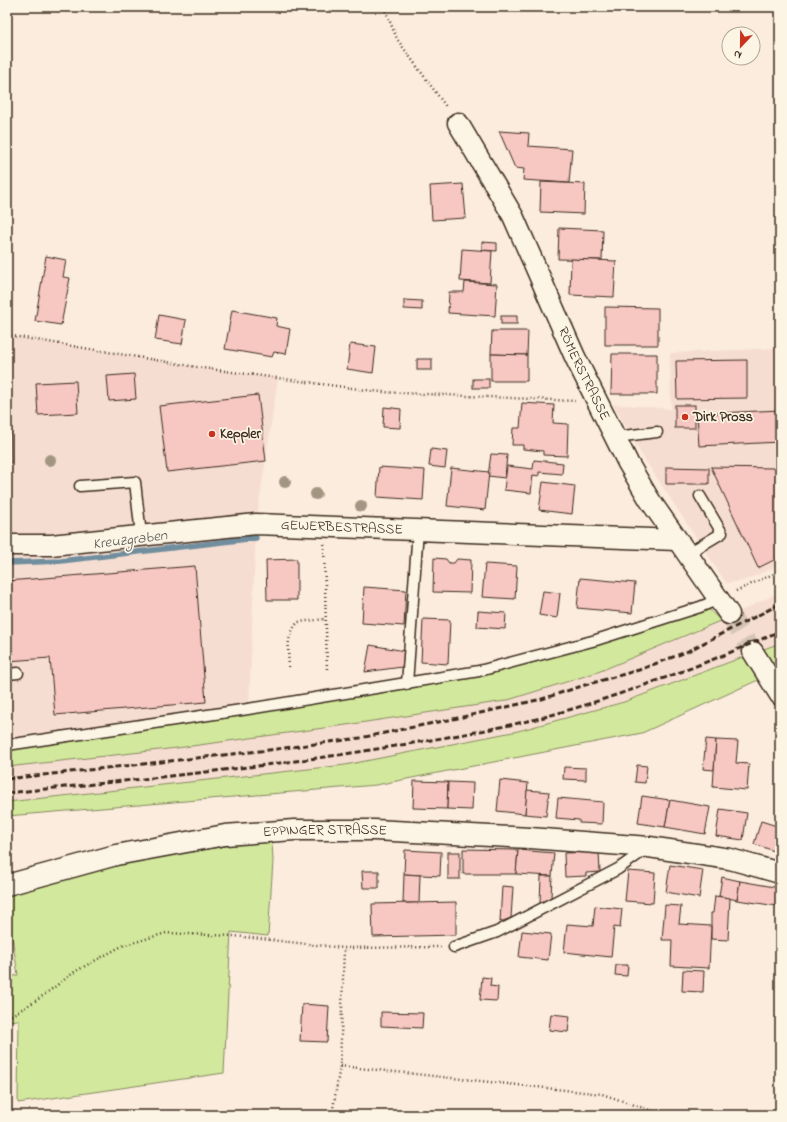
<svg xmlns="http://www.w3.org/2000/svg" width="787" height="1122" font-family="'Indie Flower',sans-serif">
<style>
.built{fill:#f6ddd1}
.green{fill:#d2e89d;stroke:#86895e}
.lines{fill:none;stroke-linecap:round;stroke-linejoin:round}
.stream{stroke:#708e9e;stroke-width:5.5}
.building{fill:#f7c7c1;stroke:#3b2a1e}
.minor-tunnel{stroke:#d5c5b8;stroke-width:20;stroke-dasharray:20 10;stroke-linecap:butt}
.service-casing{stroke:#3b2a1e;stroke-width:13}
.minor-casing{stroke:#3b2a1e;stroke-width:23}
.path{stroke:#3b2a1e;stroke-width:2.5;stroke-dasharray:1 3;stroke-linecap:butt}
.service{stroke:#fcf5e5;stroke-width:10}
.minor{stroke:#fcf5e5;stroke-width:20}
.rail{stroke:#3b2a1e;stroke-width:3;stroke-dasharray:6 3;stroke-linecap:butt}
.tree{fill:#a29682}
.poi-dot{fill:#c8321e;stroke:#fcf5e5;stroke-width:1.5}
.labels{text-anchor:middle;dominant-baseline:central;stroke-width:3.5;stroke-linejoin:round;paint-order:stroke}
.street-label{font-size:14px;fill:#3b2a1e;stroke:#fcf5e5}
.poi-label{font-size:14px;font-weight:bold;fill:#3b2a1e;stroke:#fcf5e5;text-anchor:start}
.water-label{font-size:15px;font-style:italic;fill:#515454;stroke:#fcf5e5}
</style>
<rect width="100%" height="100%" fill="#fbecde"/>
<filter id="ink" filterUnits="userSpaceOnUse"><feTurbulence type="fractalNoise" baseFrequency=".025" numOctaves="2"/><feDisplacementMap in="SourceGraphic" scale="8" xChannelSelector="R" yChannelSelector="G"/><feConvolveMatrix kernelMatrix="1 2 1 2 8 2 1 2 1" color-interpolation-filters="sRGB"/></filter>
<g filter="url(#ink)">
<g class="built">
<polygon points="7,335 203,368 278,378 256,524 249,707 7,740"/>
<polygon points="780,348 780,565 743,581 726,583 641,454 613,404 671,409 670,353"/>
<polygon points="780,592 780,643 624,702 518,731 345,765 7,802 7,767 177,748 346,725 505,701 598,672 714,624"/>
</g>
<g class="green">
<path d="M 703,603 C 708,609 718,617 720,621 L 598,672 L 505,701 L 346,725 L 177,748 L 7,767 L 7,740 L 408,688 L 594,638 Z"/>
<polygon points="780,643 780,670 642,733 376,785 7,816 7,802 345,765 518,731 624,702"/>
<polygon points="272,841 273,861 268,936 231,932 224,1073 18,1103 19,1020 7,1021 7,978 18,975 9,918 7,918 7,895 137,860 239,844"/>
</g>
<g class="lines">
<polyline class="stream" points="7,563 61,561 256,538"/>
</g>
<g class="building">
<polygon points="499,131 529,133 528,146 572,149 569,183 523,180 524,169 515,168"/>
<polygon points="541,182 585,184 584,214 540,212"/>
<polygon points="463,184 466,218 432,220 430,186"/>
<polygon points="559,228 603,230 602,260 558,259"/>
<polygon points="482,242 497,243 497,251 482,250"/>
<polygon points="462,249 492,251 490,283 460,281"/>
<polygon points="46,256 66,260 63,277 70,278 61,325 35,321"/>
<polygon points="571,259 616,261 614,297 570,295"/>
<polygon points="465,282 497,284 495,316 448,313 449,292 464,292"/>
<polygon points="404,300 422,301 422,310 404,309"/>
<polygon points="605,307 658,308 658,345 605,345"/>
<polygon points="232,310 277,318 276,326 290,329 286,354 274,352 272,357 225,349"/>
<polygon points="159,315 186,320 182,344 155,340"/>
<rect x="501" y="316" width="16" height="8"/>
<polygon points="492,331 528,331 527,355 491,354"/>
<polygon points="350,344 376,347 373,373 347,369"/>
<polygon points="491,354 527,355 527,381 491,381"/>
<polygon points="612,354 657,354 657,394 611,394"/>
<rect x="417" y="359" width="15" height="11"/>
<polygon points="747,360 747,398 677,399 676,361"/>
<polygon points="134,374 136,399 109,401 107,376"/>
<rect x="473" y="379" width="16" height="9"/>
<polygon points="76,381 78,413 38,415 36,383"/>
<polygon points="258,395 266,461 167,472 159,406"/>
<polygon points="7,397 10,397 11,463 7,463"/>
<polygon points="522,403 554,405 553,423 568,424 567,456 543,455 543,451 523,449 523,445 512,445 513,428 520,428"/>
<rect x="675" y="405" width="20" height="23"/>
<polygon points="384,407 401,409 400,428 383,427"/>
<polygon points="780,410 780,442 699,446 697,414"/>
<polygon points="431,449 447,451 445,468 429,466"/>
<polygon points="491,454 507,455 505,478 488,476"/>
<polygon points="534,460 563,463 562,474 539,472 539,476 533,475 531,493 504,490 507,466 533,469"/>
<polygon points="379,467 425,470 423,500 377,497"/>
<polygon points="666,467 709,468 709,484 666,484"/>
<polygon points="711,467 774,468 780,481 780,557 758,568"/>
<polygon points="451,468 489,472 485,510 447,506"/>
<polygon points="543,482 575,486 572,514 539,510"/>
<polygon points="434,558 446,559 449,563 454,563 457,559 471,560 470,593 433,592"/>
<polygon points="297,559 297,600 267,600 266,560"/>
<polygon points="485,564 517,566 515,599 482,597"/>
<polygon points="195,566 206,702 55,715 50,658 7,661 7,581"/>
<polygon points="580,578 635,583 632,613 577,608"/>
<polygon points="364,587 406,590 404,626 362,623"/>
<polygon points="543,591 560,593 557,618 539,615"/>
<polygon points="478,611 506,613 505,629 477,627"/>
<polygon points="423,619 450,620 448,664 421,662"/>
<polygon points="370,645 405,651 402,667 365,672"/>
<polygon points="706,739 716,740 714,770 703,769"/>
<polygon points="716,740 738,741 736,763 749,764 747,790 713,787"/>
<polygon points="637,765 647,766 645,783 635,782"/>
<polygon points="564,767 586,768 586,780 563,779"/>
<polygon points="500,780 528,783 525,814 497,811"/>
<polygon points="414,781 448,782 447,809 413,808"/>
<polygon points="448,782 473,783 472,810 447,809"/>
<polygon points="527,790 549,792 546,816 525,814"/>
<polygon points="642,796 670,800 665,827 638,823"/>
<polygon points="558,798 603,802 602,824 579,823 579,820 556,818"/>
<polygon points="670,800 710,807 705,834 665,827"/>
<polygon points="720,809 747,813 743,840 716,836"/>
<polygon points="778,813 780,813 780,827 776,826"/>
<polygon points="761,821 780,827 780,853 754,844"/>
<polygon points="463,849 518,850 516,874 463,874"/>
<polygon points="405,850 441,852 440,876 404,874"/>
<polygon points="518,850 554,853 552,876 516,874"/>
<rect x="448" y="852" width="12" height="27"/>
<polygon points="599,852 600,872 586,873 586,876 565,877 564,853"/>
<polygon points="670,865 703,870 699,898 666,892"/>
<polygon points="362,871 379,871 379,888 363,888"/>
<polygon points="628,871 655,873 653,903 625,901"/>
<polygon points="404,874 420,875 419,903 403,903"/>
<polygon points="541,876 552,876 551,898 540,903"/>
<polygon points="722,877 740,881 737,900 719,896"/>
<polygon points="740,881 780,888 777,906 737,900"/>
<polygon points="502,886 513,887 511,918 500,922"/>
<polygon points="715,896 730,898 728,940 711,939 711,913 713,913"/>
<polygon points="456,902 456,935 373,937 372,904"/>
<polygon points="665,905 681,906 679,924 711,926 709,968 671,966 672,940 662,940"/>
<polygon points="595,906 622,909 620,928 614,927 611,957 564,952 567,924 593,926"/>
<polygon points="522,931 551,934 548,960 519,957"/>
<polygon points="616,965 628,965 627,976 615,975"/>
<polygon points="683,970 704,971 703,992 682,991"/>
<polygon points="482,977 491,978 490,986 498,987 497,1001 480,1000"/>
<polygon points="302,1004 329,1006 327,1042 300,1041"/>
<polygon points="381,1012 423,1013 422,1028 381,1026"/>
<polygon points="551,1014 570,1016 568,1032 549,1030"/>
</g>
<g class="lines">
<polyline class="minor-tunnel" points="729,614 753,652"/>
<g class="service-casing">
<g id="service">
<polyline points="615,437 657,432"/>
<polyline points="80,486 135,482 141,535"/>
<polyline points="687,554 722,533 700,496"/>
<polyline points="7,674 18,673"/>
<polyline points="407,684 418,529"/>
<polyline points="7,745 248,709 479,671 596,640 700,607 719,599"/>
<polyline points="454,947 497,932 618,869 646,849"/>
</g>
</g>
<g class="minor-casing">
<g id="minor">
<path id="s1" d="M 458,123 L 513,216 L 575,357 L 628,463 L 649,499 L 729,614"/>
<path id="s2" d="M 7,545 L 51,545 L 256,524 L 677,540"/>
<polyline points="753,652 780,695"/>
<path id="s3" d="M 7,885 L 116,855 L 225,835 L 294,830 L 374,830 L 530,838 L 649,847 L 730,859 L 780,873"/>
</g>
</g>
<g class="path">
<polyline points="384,7 397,39 447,108"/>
<polyline points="7,335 203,368 381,392 575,401"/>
<polyline points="324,544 327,671"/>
<polyline points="736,591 780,571"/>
<path d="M 289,667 C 288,650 286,636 298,622 L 326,619"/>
<polyline points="7,1016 12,1015 37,1000 76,971 122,946 166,933 234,936 344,948 441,947"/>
<polyline points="340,1066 602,1094 664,1115"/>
<polyline points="332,1115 340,1066 344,948"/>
</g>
<use href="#service" class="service"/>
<use href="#minor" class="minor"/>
<g class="rail">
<polyline points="7,779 269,750 360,738 458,718 542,699 585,685 639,670 686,652 780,604"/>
<path d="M 7,793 C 141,779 274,767 407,744 C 454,736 502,728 548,716 C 626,694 706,664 780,631"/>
</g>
</g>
<g class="tree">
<circle cx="50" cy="460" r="6"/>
<circle cx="285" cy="482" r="6"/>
<circle cx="316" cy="494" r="6"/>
<circle cx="361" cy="506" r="6"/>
</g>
</g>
<g class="poi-dot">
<circle cx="685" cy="417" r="4"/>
<circle cx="212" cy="434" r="4"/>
</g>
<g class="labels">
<g class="street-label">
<text stroke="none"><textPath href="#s1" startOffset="281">RÖMERSTRASSE</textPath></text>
<text stroke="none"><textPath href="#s2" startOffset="336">GEWERBESTRASSE</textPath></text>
<text stroke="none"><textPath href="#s3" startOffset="324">EPPINGER STRASSE</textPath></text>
</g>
<g class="poi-label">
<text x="693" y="417">Dirk Pross</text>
<text x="220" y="434">Keppler</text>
</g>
<g class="water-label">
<text transform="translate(130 540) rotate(-7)">Kreuzgraben</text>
</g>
</g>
<rect width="787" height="1122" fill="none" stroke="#fcf5e5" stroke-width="24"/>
<rect x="12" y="12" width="763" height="1098" fill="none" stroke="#3b2a1e" stroke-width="1.5" filter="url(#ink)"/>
<g transform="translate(741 46) rotate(202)"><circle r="19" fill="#fcf5e5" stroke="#afa495"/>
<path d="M0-3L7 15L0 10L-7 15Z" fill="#c8321e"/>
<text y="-6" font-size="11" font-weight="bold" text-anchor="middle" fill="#3b2a1e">N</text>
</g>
</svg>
